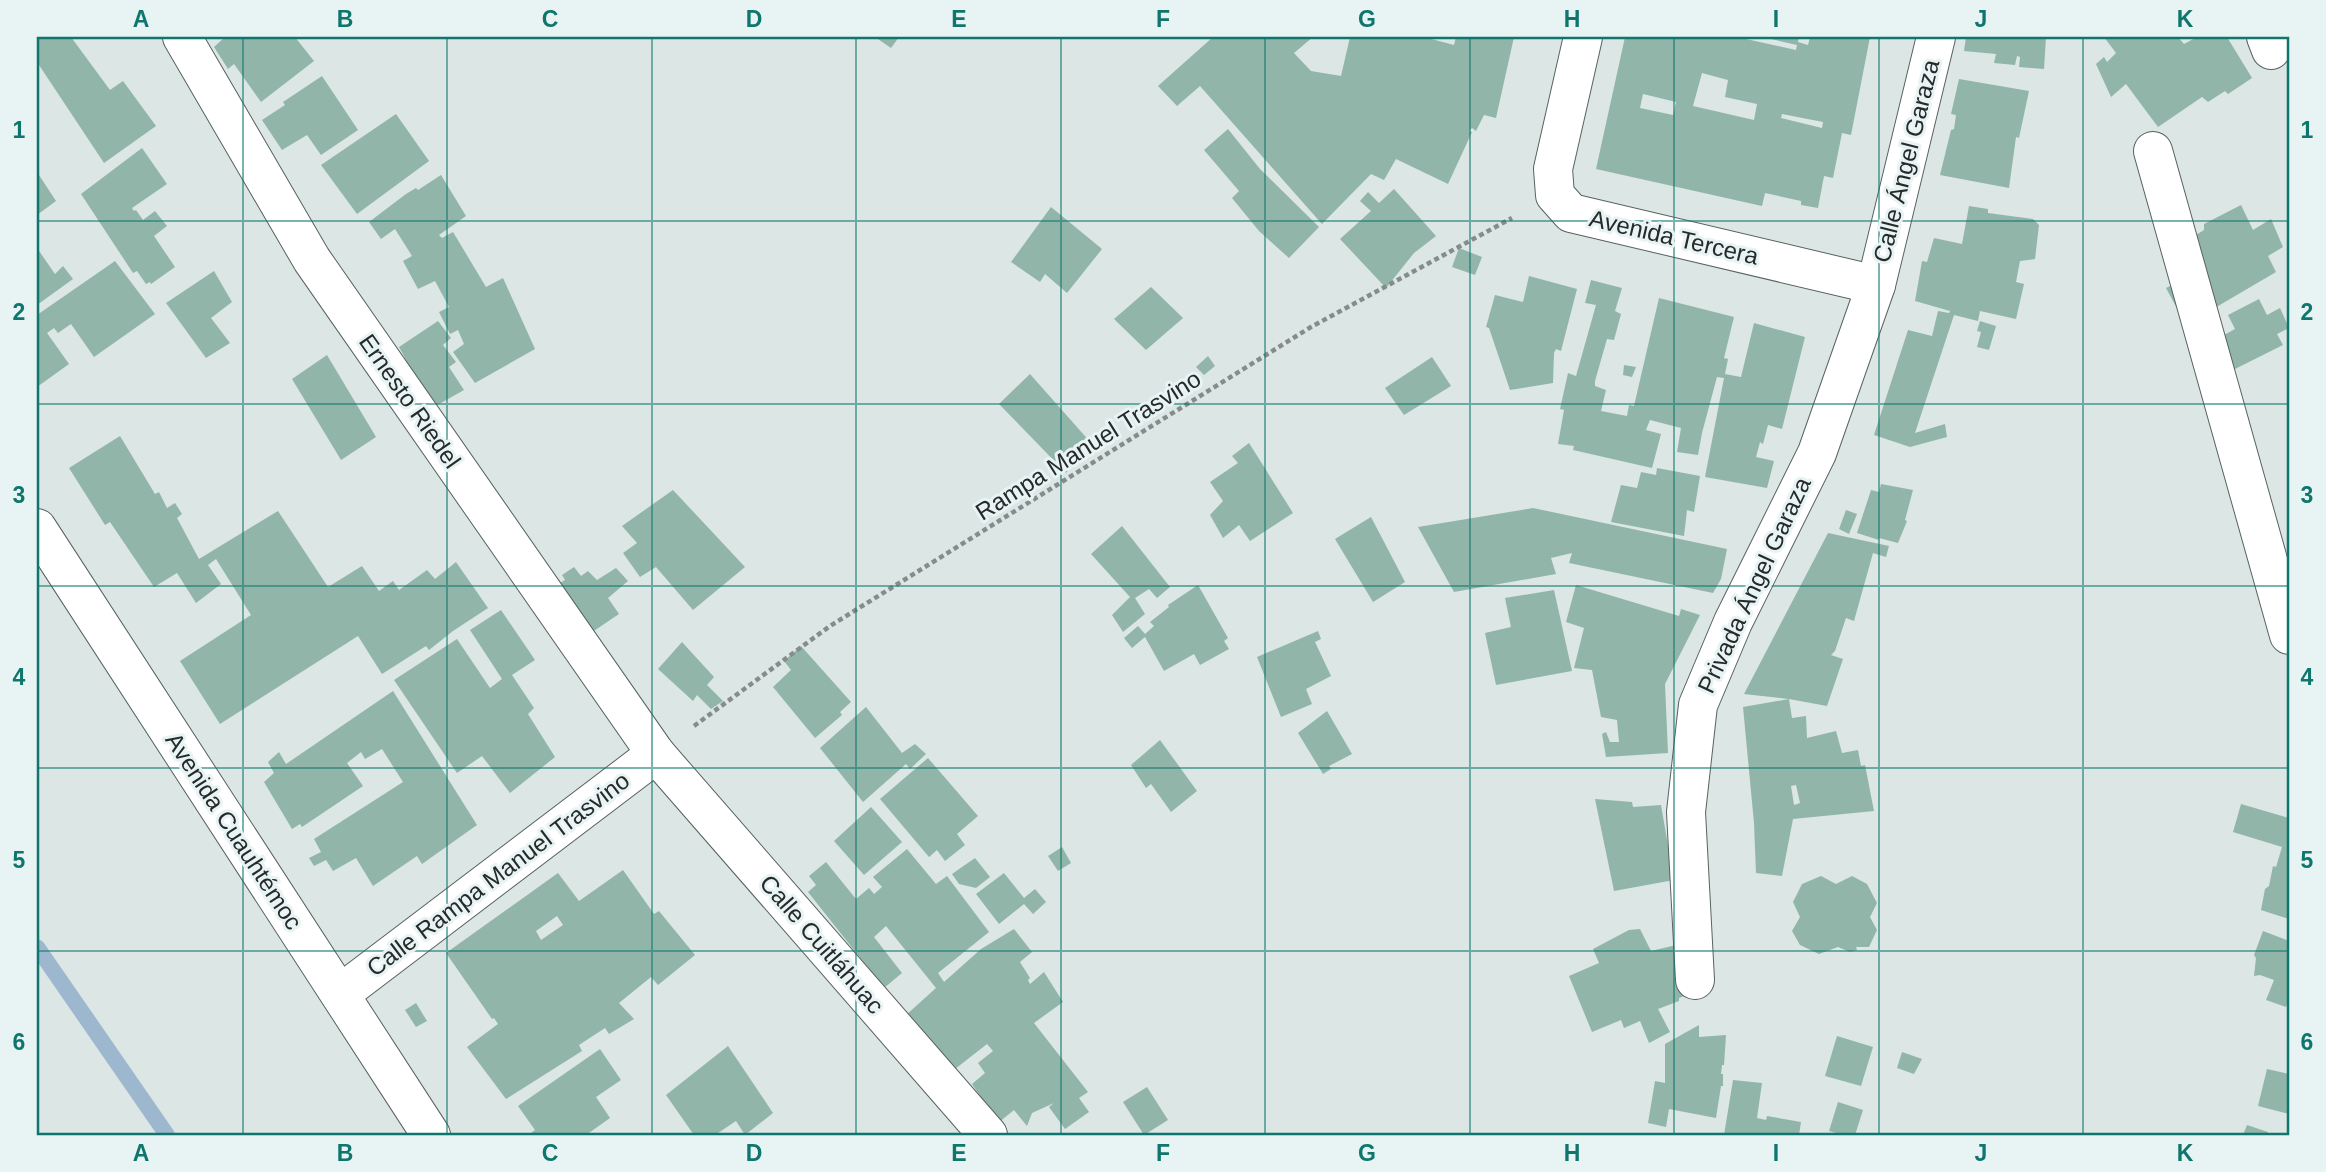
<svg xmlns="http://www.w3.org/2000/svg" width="2326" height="1172" viewBox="0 0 2326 1172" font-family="Arial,sans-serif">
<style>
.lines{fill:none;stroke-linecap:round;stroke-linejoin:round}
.stream{stroke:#9db8ce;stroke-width:16}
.building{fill:#91b6a9;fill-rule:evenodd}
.minor-casing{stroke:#586262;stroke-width:40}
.path{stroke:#858c8c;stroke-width:4.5;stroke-dasharray:5 3.5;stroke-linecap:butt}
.minor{stroke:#fff;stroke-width:38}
.grid{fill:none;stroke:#0f766e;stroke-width:2;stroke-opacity:0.55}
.labels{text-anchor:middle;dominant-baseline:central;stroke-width:6;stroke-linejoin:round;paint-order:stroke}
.street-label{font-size:24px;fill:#262a2a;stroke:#e8f3f3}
.neatline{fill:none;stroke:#0f766e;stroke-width:2.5}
.grid-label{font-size:23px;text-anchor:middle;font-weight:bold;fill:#0f766e}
</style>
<rect width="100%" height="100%" fill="#dbe6e5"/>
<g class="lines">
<path class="stream" d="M 37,947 L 167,1135"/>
</g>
<g class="building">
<path d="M 37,37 L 71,37 L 110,90 L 123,81 L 156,126 L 104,163 L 37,62 Z"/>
<path d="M 225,37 L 295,37 L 314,61 L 261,102 L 234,64 L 228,69 L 214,47 Z"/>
<path d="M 875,37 L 899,37 L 891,48 Z"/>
<path d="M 1213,37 L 1313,37 L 1294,53 L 1311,71 L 1341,76 L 1350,37 L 1424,37 L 1454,45 L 1456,37 L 1514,37 L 1496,118 L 1484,115 L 1476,131 L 1472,128 L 1469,131 L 1472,132 L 1448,184 L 1396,159 L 1384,180 L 1371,174 L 1322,224 L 1200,86 L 1177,106 L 1158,86 Z"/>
<path d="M 1625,37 L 1737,37 L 1796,50 L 1797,45 L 1762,37 L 1799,37 L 1798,42 L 1808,45 L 1810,37 L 1870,37 L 1851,135 L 1842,133 L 1833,178 L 1824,176 L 1818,208 L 1801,205 L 1801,201 L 1765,193 L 1762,206 L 1596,169 ZM 1702,73 L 1728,80 L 1725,97 L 1757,104 L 1754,120 L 1693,106 ZM 1643,94 L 1676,102 L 1673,115 L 1640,108 ZM 1782,114 L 1823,122 L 1822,128 L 1781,118 Z"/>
<path d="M 1966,37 L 2046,37 L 2044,69 L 2019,67 L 2020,57 L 2017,56 L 2015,65 L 1994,63 L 1996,54 L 1964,51 Z"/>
<path d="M 2104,37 L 2178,37 L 2184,44 L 2197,37 L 2227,37 L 2252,78 L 2228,94 L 2225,91 L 2208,102 L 2202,97 L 2158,127 L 2126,84 L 2111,97 L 2096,64 L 2104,57 L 2107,62 L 2116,53 Z"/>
<path d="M 322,76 L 358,130 L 321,155 L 307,135 L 282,150 L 262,120 L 285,105 L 283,102 Z"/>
<path d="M 1959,79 L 2029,91 L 2019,138 L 2016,137 L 2009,188 L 1940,175 L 1951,130 L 1954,129 L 1956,115 L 1951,114 Z"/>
<path d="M 396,114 L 429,161 L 357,214 L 321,165 Z"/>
<path d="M 1228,129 L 1260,169 L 1319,227 L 1289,258 L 1259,231 L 1232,198 L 1239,191 L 1204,150 Z"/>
<path d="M 142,148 L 167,184 L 132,208 L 134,211 L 136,210 L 143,220 L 155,211 L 167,226 L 154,236 L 175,267 L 151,284 L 150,282 L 146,284 L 137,271 L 133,273 L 81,194 Z"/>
<path d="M 37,172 L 56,201 L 37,215 Z"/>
<path d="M 441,175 L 466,216 L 439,235 L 442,238 L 453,232 L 486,287 L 503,278 L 535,349 L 475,383 L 453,352 L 464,344 L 458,330 L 450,334 L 439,312 L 449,307 L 435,281 L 418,289 L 403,261 L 412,256 L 395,229 L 381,239 L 369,222 L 406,194 L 416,188 L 418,190 Z"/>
<path d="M 1394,189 L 1436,236 L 1414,253 L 1386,288 L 1340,239 L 1371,211 L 1360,201 L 1368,192 L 1379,203 Z"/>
<path d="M 2241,205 L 2253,230 L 2271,219 L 2283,247 L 2268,256 L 2276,272 L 2213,309 L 2187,327 L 2166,288 L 2194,274 L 2191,238 L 2204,230 L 2204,224 Z"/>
<path d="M 1969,206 L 1988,209 L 1988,213 L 2033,219 L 2039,225 L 2035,259 L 2020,261 L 2016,282 L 2024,284 L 2016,319 L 1980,311 L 1978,321 L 1954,315 L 1915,433 L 1945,424 L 1947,437 L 1910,447 L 1874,435 L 1908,330 L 1932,336 L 1938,311 L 1949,313 L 1950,311 L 1915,301 L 1922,261 L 1927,262 L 1934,238 L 1962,244 Z"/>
<path d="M 1051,207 L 1102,249 L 1067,293 L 1045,274 L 1040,282 L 1011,262 Z"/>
<path d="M 37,248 L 55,274 L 63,266 L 73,279 L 37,305 Z"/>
<path d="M 1459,248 L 1482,257 L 1475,275 L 1452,267 Z"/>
<path d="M 115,261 L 155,314 L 94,357 L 71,324 L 58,333 L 54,328 L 47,333 L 69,364 L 37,387 L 37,315 Z"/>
<path d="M 214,271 L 232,302 L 211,318 L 230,343 L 206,358 L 166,303 Z"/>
<path d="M 1529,276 L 1577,289 L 1561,351 L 1556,349 L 1554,353 L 1553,383 L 1510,390 L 1489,328 L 1486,327 L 1495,295 L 1523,302 Z"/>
<path d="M 1591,280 L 1622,288 L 1615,311 L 1621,314 L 1614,340 L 1607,339 L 1595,381 L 1595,386 L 1606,390 L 1601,411 L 1627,416 L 1629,405 L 1634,406 L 1659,298 L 1734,317 L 1724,358 L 1728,359 L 1725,374 L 1741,377 L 1754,323 L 1805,337 L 1782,429 L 1768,425 L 1763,444 L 1760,442 L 1756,457 L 1774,461 L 1767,488 L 1705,477 L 1724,378 L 1717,377 L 1702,433 L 1698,455 L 1677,452 L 1681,428 L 1650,420 L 1646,430 L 1661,434 L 1652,468 L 1573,450 L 1574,446 L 1558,444 L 1564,410 L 1560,409 L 1568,373 L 1576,376 L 1596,305 L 1585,303 Z"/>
<path d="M 1151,287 L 1183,318 L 1146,350 L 1114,319 Z"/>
<path d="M 2259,299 L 2267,315 L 2280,308 L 2289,328 L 2277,334 L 2283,345 L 2223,375 L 2206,345 L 2235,329 L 2228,315 Z"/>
<path d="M 438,321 L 451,338 L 443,345 L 456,362 L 449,367 L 464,390 L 432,408 L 399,347 Z"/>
<path d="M 1980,321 L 1996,326 L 1989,350 L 1977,347 L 1981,332 L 1977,331 Z"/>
<path d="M 327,355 L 376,437 L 341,460 L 292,379 Z"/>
<path d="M 1208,356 L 1215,366 L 1204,375 L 1196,367 Z"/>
<path d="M 1432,357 L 1451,386 L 1404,415 L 1385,388 Z"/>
<path d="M 1624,365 L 1636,367 L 1632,377 L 1623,375 Z"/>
<path d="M 1030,374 L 1092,444 L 1066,473 L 999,404 Z"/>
<path d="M 120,436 L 155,494 L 159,492 L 167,508 L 175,503 L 182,514 L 177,518 L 199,559 L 278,511 L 328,587 L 362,566 L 379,591 L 393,581 L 399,590 L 427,570 L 435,579 L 456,562 L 488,608 L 453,631 L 429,650 L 426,646 L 382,674 L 358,636 L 220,724 L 180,661 L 251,615 L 216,559 L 208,565 L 221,584 L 196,603 L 177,573 L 154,587 L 110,522 L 105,525 L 69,468 Z"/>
<path d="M 1249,443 L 1293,513 L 1250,541 L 1239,525 L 1223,538 L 1210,515 L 1223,501 L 1210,482 L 1238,463 L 1232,456 Z"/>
<path d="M 1657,468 L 1700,476 L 1694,512 L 1687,510 L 1684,536 L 1611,522 L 1621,485 L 1637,488 L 1641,472 L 1656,475 Z"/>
<path d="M 1881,484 L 1913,490 L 1905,520 L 1907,521 L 1898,543 L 1879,538 L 1879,540 L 1857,533 L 1871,490 L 1879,492 Z"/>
<path d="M 673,490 L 745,567 L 693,610 L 656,567 L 640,577 L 623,553 L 637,543 L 622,526 Z"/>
<path d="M 1533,508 L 1727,549 L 1721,579 L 1713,593 L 1569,563 L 1572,553 L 1551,558 L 1556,574 L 1454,592 L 1418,527 Z"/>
<path d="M 1846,510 L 1857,514 L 1849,534 L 1839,529 Z"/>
<path d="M 1371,517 L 1405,582 L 1373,602 L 1335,539 Z"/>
<path d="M 1122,526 L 1170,587 L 1157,598 L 1149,589 L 1135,598 L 1145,614 L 1123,632 L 1112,615 L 1130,597 L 1091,554 Z"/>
<path d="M 1828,533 L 1889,546 L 1886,557 L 1873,553 L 1854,621 L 1846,618 L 1835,651 L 1831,655 L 1843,659 L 1827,706 L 1789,699 L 1792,718 L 1806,716 L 1807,738 L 1836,731 L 1842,753 L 1858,750 L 1861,766 L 1865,765 L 1874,811 L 1793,819 L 1782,876 L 1756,873 L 1754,823 L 1743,707 L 1789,699 L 1744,694 ZM 1796,785 L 1800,803 L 1794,805 L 1791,786 Z"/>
<path d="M 574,567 L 581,576 L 588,571 L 597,580 L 616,568 L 628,581 L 608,598 L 619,614 L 576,643 L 543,593 L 565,580 L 562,575 Z"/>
<path d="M 1198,585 L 1228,638 L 1224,641 L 1229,649 L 1200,665 L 1194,654 L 1164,671 L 1145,637 L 1132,648 L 1124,638 L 1138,626 L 1145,634 L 1154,626 L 1150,622 L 1169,607 L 1168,605 Z"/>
<path d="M 1576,585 L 1679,616 L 1681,609 L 1700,615 L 1665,684 L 1668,753 L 1606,757 L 1602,734 L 1606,732 L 1610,742 L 1619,742 L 1617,720 L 1601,717 L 1592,670 L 1574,668 L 1584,628 L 1566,622 Z"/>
<path d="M 1554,590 L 1572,671 L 1496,685 L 1485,633 L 1511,627 L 1505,598 Z"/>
<path d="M 501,610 L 535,660 L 512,675 L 534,708 L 528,714 L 555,757 L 510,793 L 482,756 L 457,773 L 394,680 L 457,639 L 490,688 L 502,679 L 470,630 Z"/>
<path d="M 1318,631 L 1321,639 L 1315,642 L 1331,676 L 1306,689 L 1312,704 L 1281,717 L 1257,657 Z"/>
<path d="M 682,642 L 714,677 L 707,685 L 723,701 L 711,709 L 697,695 L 693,701 L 658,669 Z"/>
<path d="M 801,646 L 851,702 L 840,712 L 842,715 L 815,738 L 773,687 L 791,670 L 784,661 Z"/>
<path d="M 393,691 L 477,825 L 422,864 L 417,856 L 373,886 L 356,858 L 333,871 L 326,860 L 314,866 L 309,858 L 321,852 L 314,839 L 403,782 L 382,749 L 365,759 L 361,752 L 347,763 L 363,786 L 302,827 L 300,824 L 292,829 L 264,782 L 274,773 L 268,762 L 279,752 L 286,764 Z"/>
<path d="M 866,707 L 902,753 L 915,744 L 926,754 L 910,769 L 906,764 L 863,802 L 820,748 Z"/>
<path d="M 1327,711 L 1352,754 L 1329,766 L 1331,769 L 1323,774 L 1298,733 Z"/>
<path d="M 1160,740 L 1197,791 L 1171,812 L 1151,784 L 1146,788 L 1131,765 Z"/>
<path d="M 928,758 L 978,816 L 957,834 L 965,845 L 945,861 L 937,850 L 929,857 L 880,799 Z"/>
<path d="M 1595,799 L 1632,802 L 1633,807 L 1661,805 L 1674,880 L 1614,891 Z"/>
<path d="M 2241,804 L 2289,818 L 2289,919 L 2261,910 L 2265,889 L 2269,886 L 2273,866 L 2276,867 L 2282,847 L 2233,832 Z"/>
<path d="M 871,807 L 902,842 L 864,875 L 834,841 Z"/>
<path d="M 1062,847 L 1071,863 L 1058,871 L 1048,856 Z"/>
<path d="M 907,849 L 936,884 L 947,876 L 989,932 L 938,973 L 944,982 L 981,949 L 1014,929 L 1032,952 L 1020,962 L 1030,978 L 1028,980 L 1030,984 L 1044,972 L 1063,1002 L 1034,1023 L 1088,1092 L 1079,1098 L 1089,1112 L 1065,1129 L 1049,1107 L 1054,1103 L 1032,1113 L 1027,1126 L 1014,1110 L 998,1123 L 972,1084 L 985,1073 L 978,1063 L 993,1051 L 987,1044 L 950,1073 L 905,1016 L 936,988 L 886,926 L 874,937 L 902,973 L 884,988 L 808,892 L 816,885 L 809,876 L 826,862 L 856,899 L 869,888 L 874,894 L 882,887 L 873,877 Z"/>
<path d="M 975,858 L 990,877 L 976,888 L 959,884 L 952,874 Z"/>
<path d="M 623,870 L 654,914 L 659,911 L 695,955 L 658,985 L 651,977 L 619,1003 L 634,1019 L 609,1034 L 605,1028 L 579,1045 L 582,1051 L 506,1099 L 467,1047 L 498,1024 L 494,1018 L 492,1019 L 446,953 L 558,873 L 579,901 ZM 557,916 L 563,925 L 541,940 L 536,931 Z"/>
<path d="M 1004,873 L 1024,898 L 1035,889 L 1046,902 L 1033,914 L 1024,904 L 999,924 L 976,894 Z"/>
<path d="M 1821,876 L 1836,884 L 1852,876 L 1867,884 L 1877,903 L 1870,917 L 1877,930 L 1869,947 L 1856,947 L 1857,950 L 1850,952 L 1838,947 L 1819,954 L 1800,945 L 1792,931 L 1800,917 L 1793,902 L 1802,884 Z"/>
<path d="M 1640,929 L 1651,951 L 1693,941 L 1698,991 L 1679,998 L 1679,1001 L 1658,1009 L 1670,1032 L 1649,1043 L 1640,1021 L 1624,1028 L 1621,1020 L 1592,1032 L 1569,976 L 1599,963 L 1593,949 L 1629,930 Z"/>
<path d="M 2263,931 L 2289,941 L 2289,1000 L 2286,1007 L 2266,1000 L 2274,980 L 2260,975 L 2254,976 L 2256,958 L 2254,955 Z"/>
<path d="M 416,1003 L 427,1021 L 416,1027 L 405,1010 Z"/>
<path d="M 1699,1025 L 1699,1037 L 1726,1035 L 1724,1065 L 1722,1065 L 1721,1074 L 1723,1074 L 1723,1086 L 1721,1086 L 1716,1118 L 1669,1109 L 1666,1127 L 1648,1123 L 1655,1081 L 1665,1083 L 1665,1044 Z"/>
<path d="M 1837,1036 L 1873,1047 L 1861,1086 L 1825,1076 Z"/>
<path d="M 728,1046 L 773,1113 L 745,1135 L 736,1121 L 715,1135 L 694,1135 L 666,1095 Z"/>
<path d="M 600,1049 L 621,1080 L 596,1097 L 610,1118 L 586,1135 L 528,1135 L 535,1130 L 518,1106 Z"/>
<path d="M 1902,1052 L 1922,1059 L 1914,1074 L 1897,1068 Z"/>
<path d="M 2267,1069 L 2289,1074 L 2289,1114 L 2258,1106 Z"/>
<path d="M 1733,1080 L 1762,1083 L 1757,1118 L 1766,1120 L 1767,1116 L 1801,1122 L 1799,1135 L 1724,1135 Z"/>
<path d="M 1147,1087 L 1168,1120 L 1144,1135 L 1123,1102 Z"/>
<path d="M 1838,1102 L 1863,1110 L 1855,1135 L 1843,1135 L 1829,1131 Z"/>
<path d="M 2247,1125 L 2268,1132 L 2267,1135 L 2243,1135 Z"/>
</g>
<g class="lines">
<defs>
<g id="minor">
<path d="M 182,37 L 312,260 L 656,754 L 988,1135"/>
<path d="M 1583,37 L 1553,169 L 1555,195 L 1571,213 L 1876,285"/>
<path d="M 2266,37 L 2271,50"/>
<path d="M 2153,151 L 2289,635"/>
<path d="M 37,528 L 431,1135"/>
<path d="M 1695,980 L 1686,812 L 1698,705 L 1733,622 L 1817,453 L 1876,285 L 1936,37"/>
<path d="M 340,994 L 656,754"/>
</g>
</defs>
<use href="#minor" class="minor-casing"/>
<path class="path" d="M 694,726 L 830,626 L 1311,327 L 1512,218"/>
<use href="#minor" class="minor"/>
</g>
<path class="grid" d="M 243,37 L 243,1135M 447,37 L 447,1135M 652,37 L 652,1135M 856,37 L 856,1135M 1061,37 L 1061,1135M 1265,37 L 1265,1135M 1470,37 L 1470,1135M 1674,37 L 1674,1135M 1879,37 L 1879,1135M 2083,37 L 2083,1135M 37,221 L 2289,221M 37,404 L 2289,404M 37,586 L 2289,586M 37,768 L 2289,768M 37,951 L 2289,951"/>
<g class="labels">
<g class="street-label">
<text transform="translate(1906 161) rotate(-76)">Calle Ángel Garaza</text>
<text transform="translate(1674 237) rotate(13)">Avenida Tercera</text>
<text transform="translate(410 401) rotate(55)">Ernesto Riedel</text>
<text transform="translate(1088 445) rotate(-32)">Rampa Manuel Trasvino</text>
<text transform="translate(1754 585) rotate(-65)">Privada Ángel Garaza</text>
<text transform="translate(234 831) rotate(57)">Avenida Cuauhtémoc</text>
<text transform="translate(498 874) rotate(-37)">Calle Rampa Manuel Trasvino</text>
<text transform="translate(822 944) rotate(49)">Calle Cuitláhuac</text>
</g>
</g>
<rect width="2326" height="1172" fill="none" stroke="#e8f3f3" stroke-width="77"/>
<rect x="38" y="38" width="2250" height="1096" class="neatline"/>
<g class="grid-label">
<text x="141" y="27">A</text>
<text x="345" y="27">B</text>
<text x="550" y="27">C</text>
<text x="754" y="27">D</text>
<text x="959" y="27">E</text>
<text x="1163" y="27">F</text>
<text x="1367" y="27">G</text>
<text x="1572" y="27">H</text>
<text x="1776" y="27">I</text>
<text x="1981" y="27">J</text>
<text x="2185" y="27">K</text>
<text x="19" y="138">1</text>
<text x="2307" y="138">1</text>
<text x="19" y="320">2</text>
<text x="2307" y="320">2</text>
<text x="19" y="503">3</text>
<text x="2307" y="503">3</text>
<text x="19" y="685">4</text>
<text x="2307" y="685">4</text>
<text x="19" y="868">5</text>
<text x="2307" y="868">5</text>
<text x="19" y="1050">6</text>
<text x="2307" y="1050">6</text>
<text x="141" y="1161">A</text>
<text x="345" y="1161">B</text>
<text x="550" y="1161">C</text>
<text x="754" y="1161">D</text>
<text x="959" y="1161">E</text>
<text x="1163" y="1161">F</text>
<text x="1367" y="1161">G</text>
<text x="1572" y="1161">H</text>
<text x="1776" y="1161">I</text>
<text x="1981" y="1161">J</text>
<text x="2185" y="1161">K</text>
</g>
</svg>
